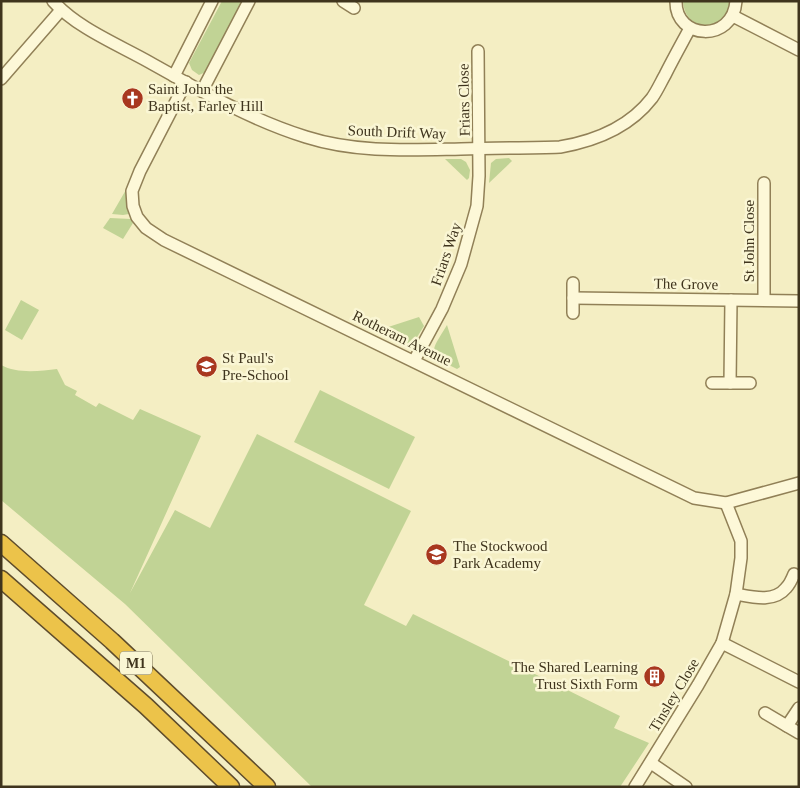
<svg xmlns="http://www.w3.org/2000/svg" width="800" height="788" viewBox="0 0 800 788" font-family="'Times New Roman',serif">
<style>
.green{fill:#c1d395}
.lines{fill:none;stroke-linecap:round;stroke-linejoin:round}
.minor-casing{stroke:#918057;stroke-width:14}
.highway-casing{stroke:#5e4c2c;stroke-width:19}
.minor{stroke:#fdf8d8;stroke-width:11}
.highway{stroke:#ecc34a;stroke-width:16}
.labels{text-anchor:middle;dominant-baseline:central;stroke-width:5;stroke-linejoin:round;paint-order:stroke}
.shield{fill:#faf6d4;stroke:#776e54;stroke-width:1}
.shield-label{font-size:14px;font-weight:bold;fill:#3f341d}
.poi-label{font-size:15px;fill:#3f341d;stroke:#faf6d4;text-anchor:start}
.street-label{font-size:15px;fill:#3f341d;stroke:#faf6d4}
</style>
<rect width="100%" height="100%" fill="#f4eec3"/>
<g class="green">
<path d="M 222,1 L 246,1 L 208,71 L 199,75 L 192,70 L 189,63 Z"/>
<path d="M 683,1 L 734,1 C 728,33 685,35 683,1 Z"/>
<path d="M 509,158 L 512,161 L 489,183 L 491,163 L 496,159 Z"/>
<path d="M 445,159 L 461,159 L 466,162 L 470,170 L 469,178 L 467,180 Z"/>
<path d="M 127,188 L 127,208 L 129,214 L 123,215 L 112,214 Z"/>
<path d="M 110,218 L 131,219 L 133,223 L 123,239 L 103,228 Z"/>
<path d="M 21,300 L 39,310 L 22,340 L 5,330 Z"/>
<path d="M 419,317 L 424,326 L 414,342 L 406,344 L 379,330 Z"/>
<path d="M 447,325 L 460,367 L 457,369 C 426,354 430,353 447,325 Z"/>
<path d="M 1,365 C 17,374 40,371 57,369 L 65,385 L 77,391 L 75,395 L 96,407 L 99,403 L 133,420 L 140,409 L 201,436 L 130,593 L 175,510 L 210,528 L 257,434 L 411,511 L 364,605 L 406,626 L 413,614 L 620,716 L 614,728 L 649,743 L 620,787 L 312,787 L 125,604 L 1,500 Z"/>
<path d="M 320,390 L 415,437 L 389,489 L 294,442 Z"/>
</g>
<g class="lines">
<defs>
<g id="minor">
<path d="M 53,1 C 77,28 117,44 149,62 C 199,90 251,120 306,137 C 356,153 409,150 461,149 C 494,148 527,148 560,147 C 595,141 629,128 652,98 C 657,91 661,82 665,75 C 673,59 682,43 690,28"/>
<path d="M 343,1 L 354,8"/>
<path d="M 676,1 C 675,40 733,43 736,1"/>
<path d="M 733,16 L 799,50"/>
<path d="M 174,76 L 212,1"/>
<path d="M 1,79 L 61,10"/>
<path d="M 186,82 L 140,171 L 132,191 L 133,206 L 137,217 L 146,228 L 164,240 L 694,498 L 726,503 L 799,483"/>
<path d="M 202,91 L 249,1"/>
<path d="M 764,183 L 764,300"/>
<path d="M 573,298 L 799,301"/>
<path d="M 573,313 L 573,283"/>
<path d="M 414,361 L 442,309 L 461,264 L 477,206 L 479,176 L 478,51"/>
<path d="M 712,383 L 750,383"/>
<path d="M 730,383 L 731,300"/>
<path d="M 736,594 C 752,597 774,603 786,588 C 790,584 792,579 794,574"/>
<path d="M 722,643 L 799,682"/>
<path d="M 799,708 L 787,726 L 799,733"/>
<path d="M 765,713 L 787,726"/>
<path d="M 651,763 L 686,787"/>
<path d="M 635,787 L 698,685 L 722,643 L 736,594 L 741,558 L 741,541 L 726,503"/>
</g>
<g id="highway">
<path d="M 1,543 L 112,641 L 267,787"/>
<path d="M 1,579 L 146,706 L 231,787"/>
</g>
</defs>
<use href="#minor" class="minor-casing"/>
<use href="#highway" class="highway-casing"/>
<use href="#minor" class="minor"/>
<use href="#highway" class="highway"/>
</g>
<defs>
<symbol id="church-disc" viewBox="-11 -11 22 22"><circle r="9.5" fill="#a8371f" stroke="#faf6d4"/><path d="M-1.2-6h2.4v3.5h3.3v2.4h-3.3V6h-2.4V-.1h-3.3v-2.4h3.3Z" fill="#fff"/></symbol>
<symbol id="school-disc" viewBox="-11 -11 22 22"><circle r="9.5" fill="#a8371f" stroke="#faf6d4"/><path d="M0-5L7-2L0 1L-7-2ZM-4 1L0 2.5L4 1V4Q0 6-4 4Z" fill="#fff"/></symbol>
<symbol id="building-disc" viewBox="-11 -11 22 22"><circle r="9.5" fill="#a8371f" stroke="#faf6d4"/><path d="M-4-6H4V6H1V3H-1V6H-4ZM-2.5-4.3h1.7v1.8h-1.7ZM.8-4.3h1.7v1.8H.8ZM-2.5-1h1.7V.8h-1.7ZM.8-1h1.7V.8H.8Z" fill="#fff"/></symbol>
</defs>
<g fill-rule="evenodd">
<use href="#church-disc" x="120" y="86" width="25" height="25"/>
<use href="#school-disc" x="194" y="354" width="25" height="25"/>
<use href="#school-disc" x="424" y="542" width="25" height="25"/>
<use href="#building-disc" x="642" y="664" width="25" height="25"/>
</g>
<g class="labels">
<rect class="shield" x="120" y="651.5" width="32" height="23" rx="4"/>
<g class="shield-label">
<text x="136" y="663">M1</text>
</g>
<g class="poi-label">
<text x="148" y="89">Saint John the<tspan x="148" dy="17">Baptist, Farley Hill</tspan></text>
<text x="222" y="358">St Paul's<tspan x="222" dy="17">Pre-School</tspan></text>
<text x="453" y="546">The Stockwood<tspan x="453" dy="17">Park Academy</tspan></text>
<text x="638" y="667" text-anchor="end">The Shared Learning<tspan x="638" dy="17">Trust Sixth Form</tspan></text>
</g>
<g class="street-label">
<text transform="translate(464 100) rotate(-91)">Friars Close</text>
<text transform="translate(397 132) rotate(2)">South Drift Way</text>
<text transform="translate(749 241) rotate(-90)">St John Close</text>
<text transform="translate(446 254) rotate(-71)">Friars Way</text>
<text transform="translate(686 284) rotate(1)">The Grove</text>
<text transform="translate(402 338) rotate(26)">Rotheram Avenue</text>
<text transform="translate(674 695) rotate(-59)">Tinsley Close</text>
</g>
</g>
<rect width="800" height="788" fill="none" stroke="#3f341d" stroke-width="5"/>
</svg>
